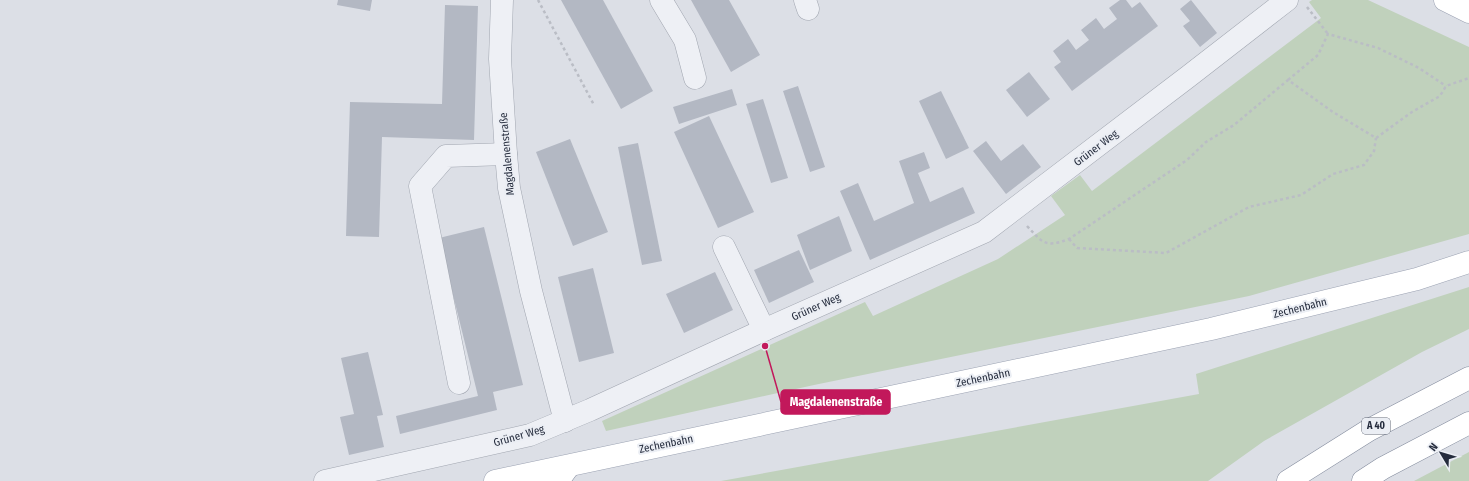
<svg xmlns="http://www.w3.org/2000/svg" width="1469" height="481" viewBox="0 0 1469 481" font-family="'Fira Sans Condensed',sans-serif">
<style>
.green{fill:#c0d1bc}
.building{fill:#b3b8c3}
.lines{fill:none;stroke-linecap:round;stroke-linejoin:round}
.minor-casing{stroke:#a1a6b0;stroke-width:23}
.major-casing{stroke:#9ba2b2;stroke-width:23}
.highway-casing{stroke:#838b9d;stroke-width:23}
.path{stroke:#babdc5;stroke-width:2.5;stroke-dasharray:3 3;stroke-linecap:butt}
.minor{stroke:#eef0f5;stroke-width:22}
.major{stroke:#fff;stroke-width:22}
.highway{stroke:#fff;stroke-width:22}
.labels{text-anchor:middle;dominant-baseline:central;stroke-width:4;stroke-linejoin:round;paint-order:stroke}
.shield{fill:#ebeef4;stroke:#606674;stroke-width:1}
.shield-label{font-size:10px;font-weight:bold;fill:#252c3d}
.street-label{font-size:11px;fill:#252c3d;stroke:#ebeef4}
.leader{fill:none;stroke:#c2185b;stroke-width:1.5}
.callout-dot{fill:#c2185b;stroke:#ebeef4;stroke-width:1.5}
.callout{fill:#c2185b;stroke:#c2185b;stroke-width:1.5}
.callout-label{font-size:12px;text-anchor:middle;font-weight:bold;fill:#fff}
</style>
<rect width="100%" height="100%" fill="#dcdfe6"/>
<g class="green">
<path d="M 1312,0 L 1368,0 L 1469,47 L 1469,234 L 1249,296 L 814,385 L 606,431 L 602,421 L 865,302 L 873,316 L 998,259 L 1065,215 L 1051,196 L 1080,175 L 1092,191 L 1321,18 L 1309,2 Z"/>
<path d="M 1469,287 L 1469,329 L 1422,352 L 1264,441 L 1208,481 L 721,481 L 1199,394 L 1196,374 Z"/>
<path d="M 1469,452 L 1469,481 L 1414,481 Z"/>
</g>
<g class="building">
<path d="M 338,0 L 372,0 L 370,11 L 337,5 Z"/>
<path d="M 561,0 L 603,0 L 653,91 L 621,109 Z"/>
<path d="M 691,0 L 729,0 L 760,55 L 731,72 Z"/>
<path d="M 1120,0 L 1126,0 L 1132,8 L 1140,2 L 1158,26 L 1072,91 L 1054,67 L 1061,62 L 1053,51 L 1068,39 L 1076,50 L 1089,40 L 1081,30 L 1096,18 L 1104,29 L 1117,19 L 1109,8 Z"/>
<path d="M 1191,0 L 1217,33 L 1200,47 L 1183,26 L 1190,21 L 1180,9 Z"/>
<path d="M 445,5 L 478,6 L 474,140 L 382,137 L 379,237 L 346,236 L 350,102 L 442,104 Z"/>
<path d="M 1029,72 L 1050,99 L 1027,117 L 1006,90 Z"/>
<path d="M 798,86 L 825,167 L 810,172 L 783,91 Z"/>
<path d="M 732,89 L 737,105 L 679,124 L 673,107 Z"/>
<path d="M 941,91 L 969,148 L 946,159 L 919,101 Z"/>
<path d="M 763,99 L 788,178 L 771,183 L 746,104 Z"/>
<path d="M 709,116 L 754,212 L 718,228 L 674,132 Z"/>
<path d="M 570,139 L 608,232 L 573,246 L 536,152 Z"/>
<path d="M 986,141 L 1001,161 L 1023,144 L 1041,167 L 1006,194 L 973,151 Z"/>
<path d="M 638,143 L 662,261 L 642,265 L 618,147 Z"/>
<path d="M 924,152 L 930,168 L 918,173 L 930,202 L 963,187 L 975,213 L 870,260 L 840,191 L 858,183 L 874,221 L 914,203 L 899,161 Z"/>
<path d="M 839,216 L 852,251 L 810,270 L 797,235 Z"/>
<path d="M 484,227 L 523,385 L 493,392 L 497,410 L 400,434 L 396,416 L 478,396 L 439,238 Z"/>
<path d="M 799,250 L 814,282 L 769,303 L 754,270 Z"/>
<path d="M 593,268 L 614,353 L 579,362 L 558,277 Z"/>
<path d="M 715,272 L 733,310 L 684,333 L 666,294 Z"/>
<path d="M 368,352 L 383,415 L 377,416 L 384,447 L 349,455 L 340,417 L 354,414 L 341,358 Z"/>
</g>
<g class="lines">
<defs>
<g id="minor">
<path d="M 502,0 L 500,59 L 506,154 L 509,188 L 531,291 L 565,421"/>
<path d="M 661,0 L 685,40 L 695,78"/>
<path d="M 805,0 L 808,9"/>
<path d="M 724,247 L 764,330"/>
<path d="M 459,383 L 420,186 L 446,156 L 506,154"/>
<path d="M 325,481 L 530,435 L 590,410 L 764,330 L 984,232 L 1189,76 L 1287,0"/>
</g>
<g id="major">
<path d="M 1445,0 L 1469,12"/>
<path d="M 495,481 L 1211,329 L 1417,279 L 1469,262"/>
</g>
<g id="highway">
<path d="M 558,481 L 569,466"/>
<path d="M 1288,481 L 1369,430 L 1469,378"/>
<path d="M 1363,481 L 1383,468 L 1469,423"/>
</g>
</defs>
<use href="#minor" class="minor-casing"/>
<use href="#major" class="major-casing"/>
<use href="#highway" class="highway-casing"/>
<g class="path">
<path d="M 538,0 L 594,105"/>
<path d="M 1307,7 L 1328,34"/>
<path d="M 1288,80 L 1318,55 L 1328,34 L 1378,48 L 1419,68 L 1446,86"/>
<path d="M 1027,226 C 1043,243 1045,248 1069,239 L 1187,160 L 1206,142 L 1234,125 L 1288,80 L 1333,112 L 1376,138 L 1412,112 L 1440,96 L 1446,86 L 1469,78"/>
<path d="M 1069,239 L 1077,248 L 1166,253 L 1249,207 L 1301,195 L 1333,174 L 1364,165 L 1374,151 L 1376,138"/>
</g>
<use href="#minor" class="minor"/>
<use href="#major" class="major"/>
<use href="#highway" class="highway"/>
</g>
<g class="labels">
<rect class="shield" x="1362" y="418" width="28" height="16" rx="3"/>
<g class="shield-label">
<text x="1376" y="426">A 40</text>
</g>
<g class="street-label">
<text transform="translate(1096 148) rotate(-37)">Grüner Weg</text>
<text transform="translate(507 154) rotate(-95)">Magdalenenstraße</text>
<text transform="translate(816 307) rotate(-24)">Grüner Weg</text>
<text transform="translate(1300 308) rotate(-14)">Zechenbahn</text>
<text transform="translate(983 378) rotate(-12)">Zechenbahn</text>
<text transform="translate(519 436) rotate(-16)">Grüner Weg</text>
<text transform="translate(666 444) rotate(-12)">Zechenbahn</text>
</g>
</g>
<path class="leader" d="M765 346L781 402"/>
<circle class="callout-dot" cx="765" cy="346" r="4"/>
<rect class="callout" x="781" y="390" width="109" height="24" rx="4"/>
<g class="callout-label">
<text x="836" y="406">Magdalenenstraße</text>
</g>
<g transform="translate(1441 453) rotate(308)" stroke="#ebeef4" stroke-width="3" paint-order="stroke">
<path d="M0-3L7 15L0 10L-7 15Z" fill="#252c3d"/>
<text y="-6" font-size="11" font-weight="bold" text-anchor="middle" fill="#252c3d">N</text>
</g>
</svg>
